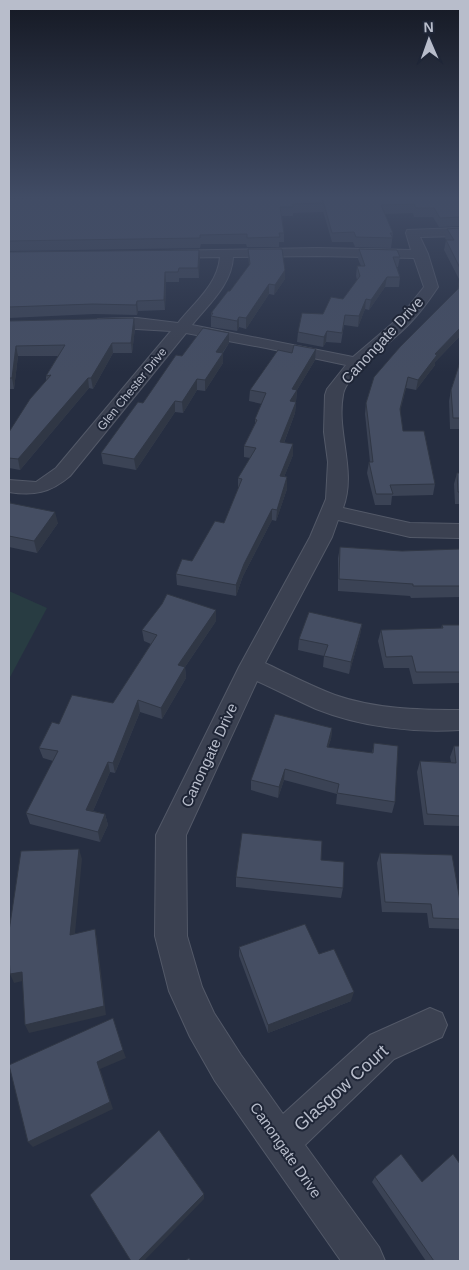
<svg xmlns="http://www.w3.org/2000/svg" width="469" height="1270" viewBox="0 0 469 1270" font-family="Helvetica,sans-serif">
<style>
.green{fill:#283c42}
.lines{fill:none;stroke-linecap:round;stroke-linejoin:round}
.street-casing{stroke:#535968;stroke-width:2}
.street{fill:#3b4151;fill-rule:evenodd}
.wall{fill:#3b4355}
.shaded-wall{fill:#303745}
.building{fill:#454e63;stroke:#303745}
.labels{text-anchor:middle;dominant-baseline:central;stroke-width:4;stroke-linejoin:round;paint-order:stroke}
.far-street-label{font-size:12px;fill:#b8bdcb;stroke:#1f2637}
.street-label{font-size:15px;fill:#b8bdcb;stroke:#1f2637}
.near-street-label{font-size:18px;fill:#b8bdcb;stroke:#1f2637}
</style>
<rect width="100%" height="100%" fill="#262e41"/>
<path class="green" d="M 9,591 L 47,608 L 9,679 Z"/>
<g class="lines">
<defs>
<path id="street" d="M 460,228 L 460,236 L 420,237 L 428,254 L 438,287 C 430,299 420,313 410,323 C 395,340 346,373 343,395 C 336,432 357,471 343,508 L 410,523 L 460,524 L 460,538 L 410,537 L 338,520 L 332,537 L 265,663 C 288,674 311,686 335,695 C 375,709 419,710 460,710 L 460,730 C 413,733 361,727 316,709 C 296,700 277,690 257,681 L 186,835 L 187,936 L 202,987 L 214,1013 L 241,1055 L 283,1114 L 370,1035 L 430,1008 L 442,1013 L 447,1025 L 442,1037 L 394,1059 L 305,1145 L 379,1247 L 385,1261 L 341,1261 L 215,1081 L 190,1037 L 169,991 L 155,936 L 156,835 L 239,667 L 310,537 L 326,499 L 328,462 L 324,432 L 325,395 L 327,389 L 346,365 L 266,348 L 186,333 L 70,476 C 50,493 34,496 9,492 L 9,480 L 36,482 L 56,468 L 171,331 L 103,327 L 98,325 L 95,322 L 98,319 L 137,318 L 178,323 C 194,303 218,284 220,257 L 168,258 L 161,254 L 163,251 L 317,248 L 411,250 L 406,233 L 407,230 ZM 317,256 L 414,258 L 424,287 L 400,317 L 353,357 L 192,325 C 209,304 232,284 233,257 Z"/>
</defs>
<use href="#street" class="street-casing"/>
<use href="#street" class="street"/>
</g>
<g class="wall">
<path d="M 9,196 L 140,196 L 9,197 Z"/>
<path d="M 366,196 L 460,196 L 460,226 L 439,227 L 433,217 L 414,217 L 413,213 L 385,214 L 393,233 L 391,248 L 355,247 L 353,242 L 332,242 L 323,211 L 323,212 L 293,213 L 293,216 L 282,216 L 284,233 L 284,242 L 279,242 L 279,247 L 247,247 L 246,244 L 201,244 L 200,248 L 9,251 L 9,199 L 322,198 Z"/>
<path d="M 460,228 L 460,336 L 435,362 L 435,365 L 416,390 L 406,388 L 400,411 L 403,431 L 435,484 L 433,495 L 392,496 L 391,505 L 375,505 L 367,473 L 369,462 L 370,462 L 365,414 L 366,403 L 458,290 L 459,279 L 444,250 L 446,240 L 445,238 L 447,229 Z"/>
<path d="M 248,249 L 285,270 L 285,279 L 274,295 L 269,294 L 246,329 L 239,327 L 237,331 L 211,327 L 211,313 L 230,291 L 249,266 Z"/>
<path d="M 359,249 L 400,257 L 398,267 L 397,267 L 400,277 L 399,287 L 385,287 L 369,310 L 365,309 L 358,327 L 344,325 L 341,343 L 326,342 L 323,347 L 297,342 L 298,332 L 323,314 L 343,299 L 357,280 L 356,276 L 357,266 L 361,266 L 358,259 Z"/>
<path d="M 199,250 L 199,278 L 179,278 L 179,282 L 166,282 L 165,310 L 138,311 L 137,315 L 94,314 L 9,318 L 9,252 Z"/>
<path d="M 9,321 L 135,328 L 132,353 L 113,353 L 93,389 L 89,388 L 20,470 L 9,468 L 9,432 L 46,381 L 46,376 L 58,356 L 18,356 L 14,389 L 9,389 Z"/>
<path d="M 229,333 L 229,343 L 223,353 L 223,363 L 205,391 L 197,390 L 183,413 L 175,412 L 136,470 L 103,464 L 101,453 L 182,356 Z"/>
<path d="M 316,349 L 315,360 L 297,390 L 295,413 L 284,443 L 293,455 L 284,477 L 287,477 L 287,489 L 276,521 L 272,520 L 243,576 L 236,596 L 177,585 L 176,574 L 192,561 L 224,523 L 238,489 L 238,478 L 250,458 L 244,457 L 244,446 L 255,424 L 255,419 L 262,404 L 249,401 L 250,390 L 292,353 Z"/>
<path d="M 460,362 L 460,429 L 450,429 L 449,401 L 451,390 Z"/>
<path d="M 457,473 L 460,473 L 460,504 L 455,504 L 454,484 Z"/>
<path d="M 9,502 L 11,502 L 11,503 L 58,523 L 37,553 L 9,547 Z"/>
<path d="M 340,547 L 402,551 L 460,549 L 460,597 L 411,598 L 410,596 L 338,591 L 338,558 Z"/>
<path d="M 216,621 L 185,667 L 186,678 L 162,719 L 140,712 L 115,773 L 110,772 L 93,811 L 105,814 L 108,825 L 100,842 L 30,824 L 26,813 L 53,761 L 43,758 L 39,748 L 59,724 L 113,703 L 151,644 L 144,641 L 142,630 Z"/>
<path d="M 362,624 L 360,635 L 349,674 L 323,667 L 324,656 L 298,650 L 299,639 Z"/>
<path d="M 442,625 L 460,625 L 460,683 L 413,684 L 409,668 L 384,668 L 378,641 L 381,630 L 441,629 Z"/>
<path d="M 332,728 L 331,739 L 328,747 L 372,753 L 374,743 L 395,802 L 392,813 L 336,804 L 337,794 L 284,780 L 278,798 L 251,790 L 251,780 Z"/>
<path d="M 454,746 L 460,746 L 460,826 L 424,825 L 417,772 L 420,761 L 451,762 L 450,757 Z"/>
<path d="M 380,853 L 460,901 L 460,926 L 459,929 L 429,928 L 427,913 L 382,912 L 377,863 Z"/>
<path d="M 321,860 L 343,888 L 341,898 L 236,887 L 236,877 Z"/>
<path d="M 239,947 L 319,954 L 351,1001 L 268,1033 L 239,956 Z"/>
<path d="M 375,1177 L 422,1182 L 460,1261 L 426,1261 L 372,1182 Z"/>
</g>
<g class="shaded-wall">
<path d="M 199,250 L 200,259 L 199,278 L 198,268 Z"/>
<path d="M 285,270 L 285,279 L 274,295 L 275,285 Z"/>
<path d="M 165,272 L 166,282 L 165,310 L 164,300 Z"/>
<path d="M 387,277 L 385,287 L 369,310 L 371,300 Z"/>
<path d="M 269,284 L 269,294 L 246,329 L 246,318 Z"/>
<path d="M 366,299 L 365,309 L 358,327 L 359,316 Z"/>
<path d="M 137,301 L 138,311 L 137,315 L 136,305 Z"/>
<path d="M 239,317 L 239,327 L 237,331 L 237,321 Z"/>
<path d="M 134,318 L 135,328 L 132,353 L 131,343 Z"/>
<path d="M 460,328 L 460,336 L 435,362 L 435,365 L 416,390 L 418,380 L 435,354 Z"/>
<path d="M 327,331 L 326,342 L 323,347 L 324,337 Z"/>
<path d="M 229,333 L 229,343 L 216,362 L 216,352 Z"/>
<path d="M 112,343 L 113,353 L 93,389 L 91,378 Z"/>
<path d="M 16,346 L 18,356 L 14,389 L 12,378 Z"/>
<path d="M 316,349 L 315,360 L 297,390 L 296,401 L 289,412 L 290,401 L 292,389 Z"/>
<path d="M 223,353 L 223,363 L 205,391 L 205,380 Z"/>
<path d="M 408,377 L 406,388 L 398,420 L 400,409 Z"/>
<path d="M 88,378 L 89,388 L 20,470 L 18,459 Z"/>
<path d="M 197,379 L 197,390 L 183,413 L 182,402 Z"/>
<path d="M 175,401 L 175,412 L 136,470 L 134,459 Z"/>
<path d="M 296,402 L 295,413 L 280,453 L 280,442 Z"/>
<path d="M 293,444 L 293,455 L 280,487 L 280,476 Z"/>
<path d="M 287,477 L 287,489 L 276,521 L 277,510 Z"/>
<path d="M 272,509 L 272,520 L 243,576 L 236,596 L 236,585 L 244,564 Z"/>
<path d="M 55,512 L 58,523 L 37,553 L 34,541 Z"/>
<path d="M 216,610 L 216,621 L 185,667 L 186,678 L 162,719 L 161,708 L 178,665 Z"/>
<path d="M 362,624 L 360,635 L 349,674 L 351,662 Z"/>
<path d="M 138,700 L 140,712 L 115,773 L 113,763 Z"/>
<path d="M 332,728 L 331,739 L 325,757 L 327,747 Z"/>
<path d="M 108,762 L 110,772 L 89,820 L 86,810 Z"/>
<path d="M 285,769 L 284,780 L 278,798 L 279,787 Z"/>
<path d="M 105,814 L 108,825 L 100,842 L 98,832 Z"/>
<path d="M 79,849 L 82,859 L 74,944 L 70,935 Z"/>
<path d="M 95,929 L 97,939 L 106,1015 L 29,1033 L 25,1025 Z"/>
<path d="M 22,972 L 27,980 L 14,983 L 10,974 Z"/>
<path d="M 354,992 L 351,1001 L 268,1033 L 268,1025 Z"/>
<path d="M 123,1050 L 126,1058 L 100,1069 L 113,1109 L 33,1147 L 28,1142 L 97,1062 Z"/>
<path d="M 204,1194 L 204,1199 L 144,1261 L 138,1261 Z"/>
</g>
<g class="building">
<path d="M 224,196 L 321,196 L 323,203 L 293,204 L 293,207 L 280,207 L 284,233 L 279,233 L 280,237 L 247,238 L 247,234 L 200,235 L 200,238 L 9,241 L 9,199 Z"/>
<path d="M 368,196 L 460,196 L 460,217 L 440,218 L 434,208 L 416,208 L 414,204 L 381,205 L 393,233 L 390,233 L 393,238 L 356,237 L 354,232 L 332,233 L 322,197 Z"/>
<path d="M 460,228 L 460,268 L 446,240 L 454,240 L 447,229 Z"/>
<path d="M 248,249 L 282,249 L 285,270 L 275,285 L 269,284 L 246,318 L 239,317 L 237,321 L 211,316 L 213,313 L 211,313 L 228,291 L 230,291 L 250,264 Z"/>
<path d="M 359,249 L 397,250 L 400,257 L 393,257 L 400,277 L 387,277 L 371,300 L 366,299 L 359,316 L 345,315 L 342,333 L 327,331 L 324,337 L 298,332 L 302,313 L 323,314 L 331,297 L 343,299 L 360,276 L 357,266 L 365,266 Z"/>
<path d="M 199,250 L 198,268 L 179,268 L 178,272 L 165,272 L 164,300 L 137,301 L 136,305 L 93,304 L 9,307 L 9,252 Z"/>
<path d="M 460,276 L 460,328 L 435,354 L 437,355 L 418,380 L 408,377 L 400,409 L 403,431 L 424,431 L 435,484 L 390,485 L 393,494 L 376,494 L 369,462 L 373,462 L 366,403 L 374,377 L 400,347 L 458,289 Z"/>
<path d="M 134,318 L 131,343 L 112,343 L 91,378 L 88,378 L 18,459 L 9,458 L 9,432 L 30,399 L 51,375 L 46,376 L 65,345 L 16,346 L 12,378 L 9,378 L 9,321 Z"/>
<path d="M 203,328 L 229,333 L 216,352 L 223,353 L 205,380 L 197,379 L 182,402 L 175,401 L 134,459 L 101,453 L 138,402 L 143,403 L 176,355 L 182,356 Z"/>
<path d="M 294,345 L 316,349 L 292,389 L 297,390 L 290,401 L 296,402 L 280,442 L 293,444 L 280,476 L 287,477 L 277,510 L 272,509 L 244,564 L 236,585 L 176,574 L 182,559 L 192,561 L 215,521 L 224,523 L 242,479 L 238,478 L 256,448 L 244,446 L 257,420 L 255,419 L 266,393 L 250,390 L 278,350 L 292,353 Z"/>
<path d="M 460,362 L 460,418 L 453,418 L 451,390 Z"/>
<path d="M 457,473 L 460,473 L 460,492 L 458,492 Z"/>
<path d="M 9,502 L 11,502 L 10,503 L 55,512 L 34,541 L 9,536 Z"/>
<path d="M 340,547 L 402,551 L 460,549 L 460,586 L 413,586 L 413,584 L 339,579 Z"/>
<path d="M 167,594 L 216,610 L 178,665 L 185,667 L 161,708 L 138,700 L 113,763 L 108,762 L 86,810 L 105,814 L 98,832 L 26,813 L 58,751 L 39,748 L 52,722 L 59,724 L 72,695 L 113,703 L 157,635 L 142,630 L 162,604 Z"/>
<path d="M 309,612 L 362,624 L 351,662 L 324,656 L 328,645 L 299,639 Z"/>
<path d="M 442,625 L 460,625 L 460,672 L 416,672 L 412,656 L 386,657 L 381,630 L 443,628 Z"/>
<path d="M 275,714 L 332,728 L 327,747 L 373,753 L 374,743 L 398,746 L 395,802 L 337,793 L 339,784 L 285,769 L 279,787 L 251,780 Z"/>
<path d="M 454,746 L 460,746 L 460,816 L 427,814 L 420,761 L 456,763 Z"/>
<path d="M 242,833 L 322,841 L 321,860 L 344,862 L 343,888 L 236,877 Z"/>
<path d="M 79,849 L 70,935 L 95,929 L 104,1006 L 25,1025 L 22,972 L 10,974 L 9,955 L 9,931 L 21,851 Z"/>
<path d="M 380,853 L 452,855 L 460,901 L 460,919 L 433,918 L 431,904 L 385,902 Z"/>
<path d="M 305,924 L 319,954 L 334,949 L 354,992 L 268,1025 L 239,947 Z"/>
<path d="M 113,1018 L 123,1050 L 97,1062 L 110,1102 L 28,1142 L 9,1065 Z"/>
<path d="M 159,1130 L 204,1194 L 138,1261 L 131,1261 L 90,1195 Z"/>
<path d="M 401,1154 L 422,1182 L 453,1154 L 460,1164 L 460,1261 L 434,1261 L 375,1177 Z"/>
<path d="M 189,1258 L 191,1261 L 185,1261 Z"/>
</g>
<linearGradient id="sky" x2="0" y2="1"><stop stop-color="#151924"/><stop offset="0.53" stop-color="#414c65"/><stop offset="1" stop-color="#414c65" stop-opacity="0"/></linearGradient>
<rect width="469" height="373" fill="url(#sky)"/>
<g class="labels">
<g class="far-street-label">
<text transform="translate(132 389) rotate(-51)">Glen Chester Drive</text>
</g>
<g class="street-label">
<text transform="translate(382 340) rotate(-47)">Canongate Drive</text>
<text transform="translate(209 755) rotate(-65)">Canongate Drive</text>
<text transform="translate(286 1150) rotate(55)">Canongate Drive</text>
</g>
<g class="near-street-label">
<text transform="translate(341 1088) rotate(-42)">Glasgow Court</text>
</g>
</g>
<rect width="469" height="1270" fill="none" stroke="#b8bdcb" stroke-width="20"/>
<g transform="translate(429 40) rotate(358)" stroke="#1f2637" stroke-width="4" paint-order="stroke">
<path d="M0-4L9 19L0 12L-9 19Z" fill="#b8bdcb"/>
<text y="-8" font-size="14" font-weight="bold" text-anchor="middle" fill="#b8bdcb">N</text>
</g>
</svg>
